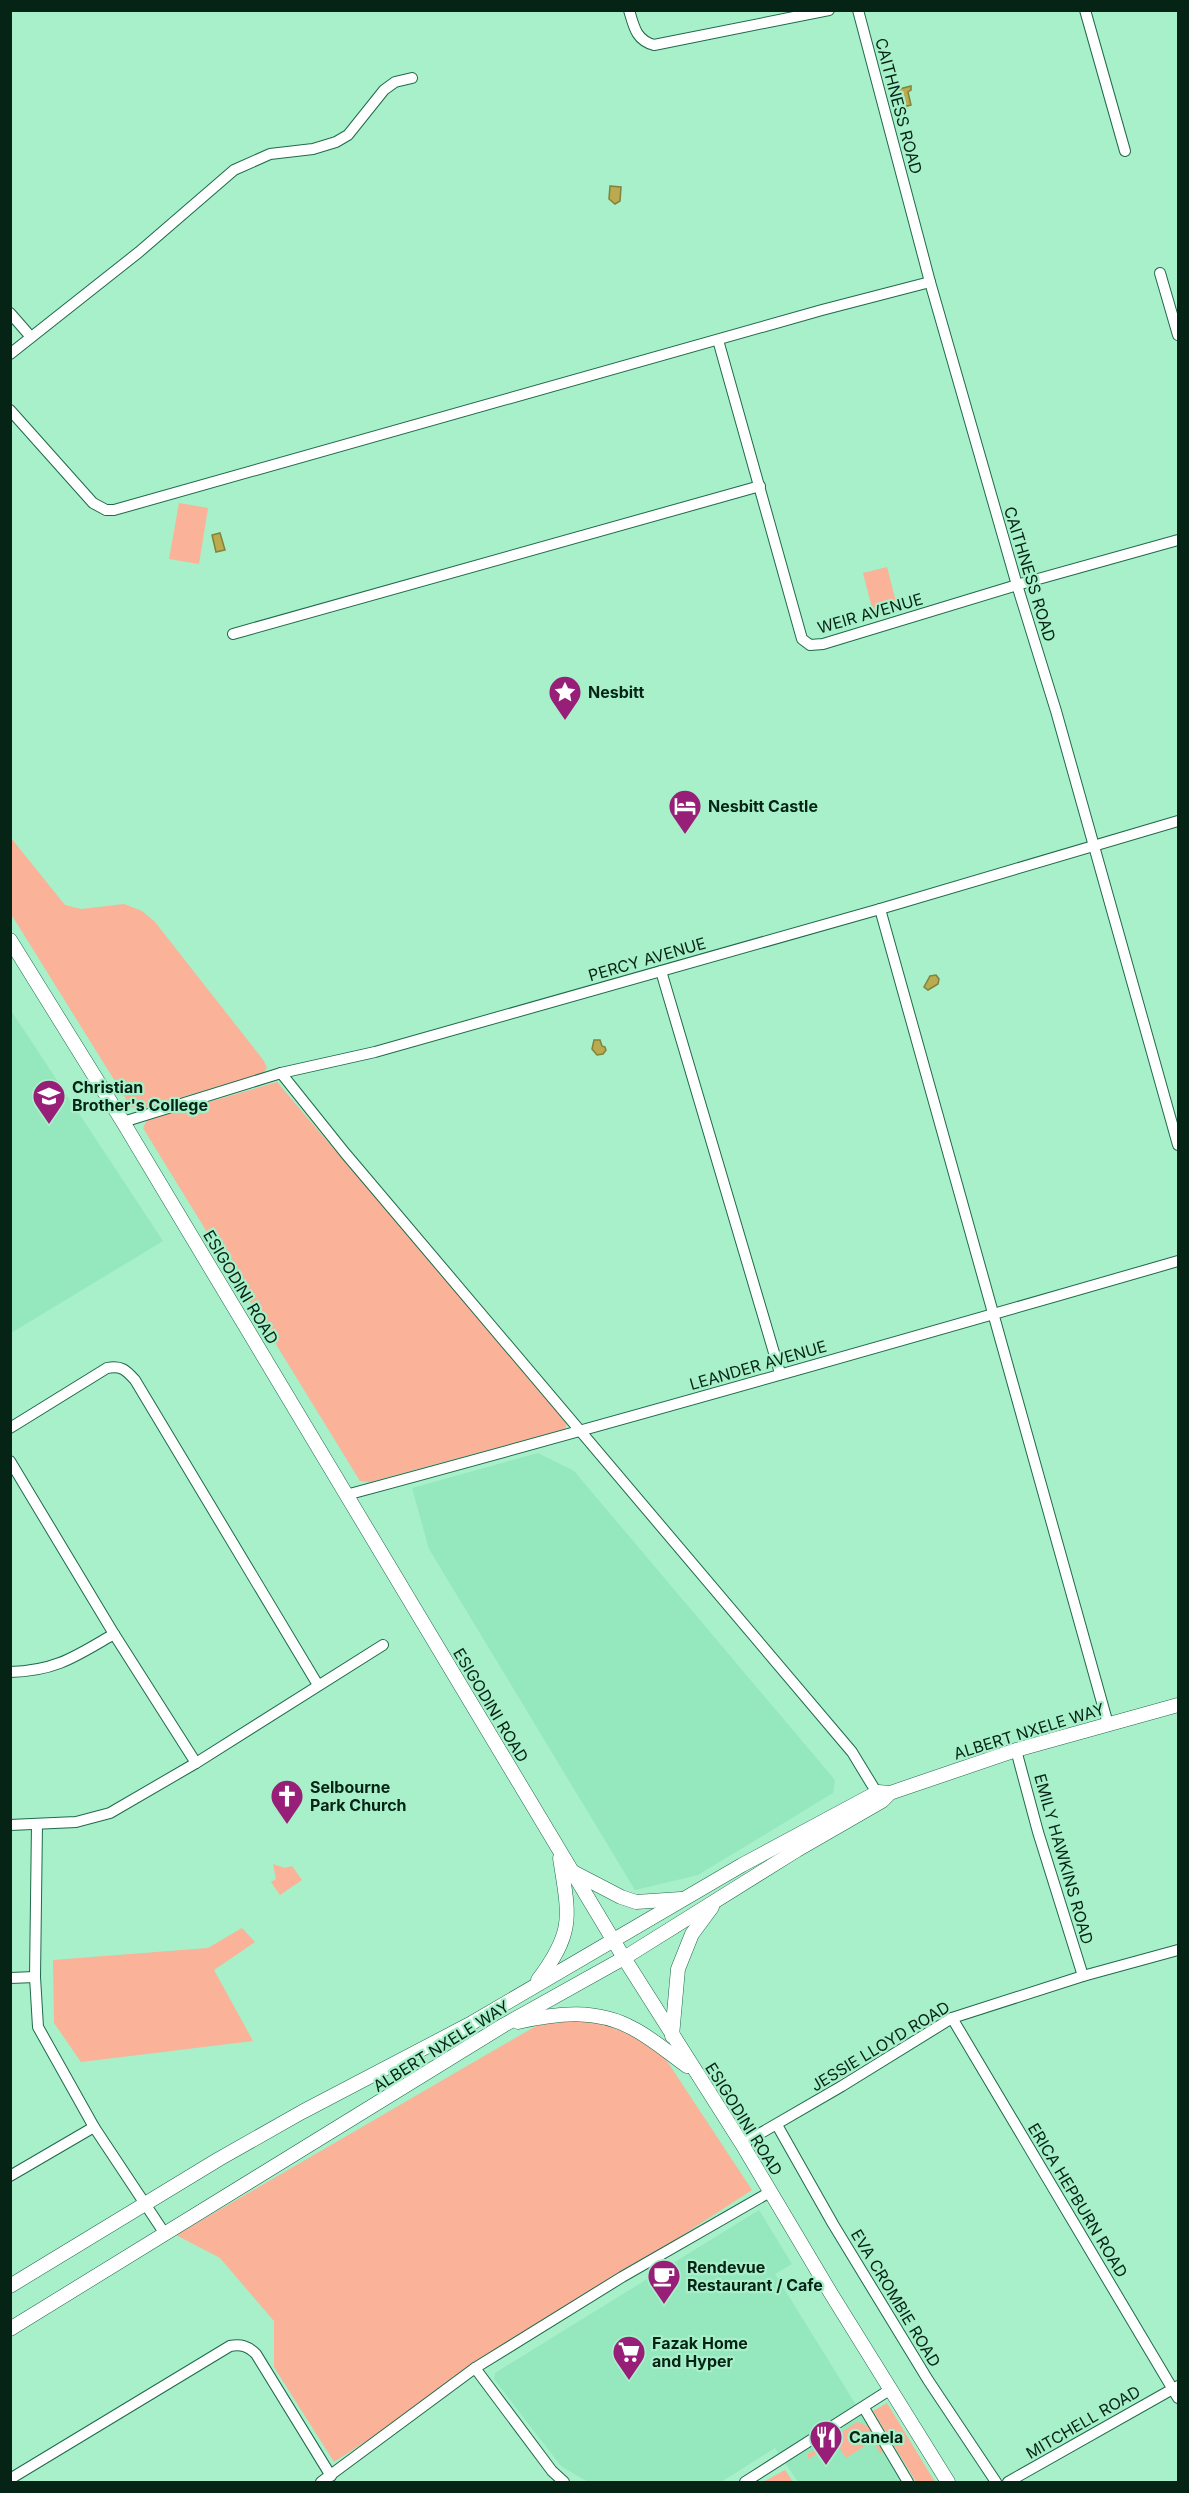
<svg xmlns="http://www.w3.org/2000/svg" width="1189" height="2493" viewBox="0 0 1189 2493" font-family="Inter,sans-serif">
<style>
.built{fill:#95e7be}
.green{fill:#fab298}
.water{fill:#b9ab4e;stroke:#83823d;stroke-width:1.5}
.lines{fill:none;stroke-linecap:round;stroke-linejoin:round}
.street-casing{stroke:#1f6a4a;stroke-width:12}
.secondary-casing{stroke:#1f6a4a;stroke-width:15}
.street{stroke:#fff;stroke-width:10}
.secondary{stroke:#fff;stroke-width:14}
.labels{text-anchor:middle;dominant-baseline:central;stroke-width:4.5;stroke-linejoin:round;paint-order:stroke}
.street-label{font-size:16px;fill:#052416;stroke:#a7f0ca}
.poi-label{font-size:16px;font-weight:bold;fill:#052416;stroke:#a7f0ca;text-anchor:start}
</style>
<rect width="100%" height="100%" fill="#a7f0ca"/>
<g class="built">
<path d="M 10,1009 L 163,1241 L 11,1333 L 10,1333 Z"/>
<path d="M 538,1453 L 574,1471 L 835,1780 L 833,1793 L 698,1875 L 635,1890 L 429,1549 L 412,1488 Z"/>
<path d="M 759,2210 L 792,2264 L 775,2274 L 903,2481 L 900,2482 L 798,2482 L 775,2448 L 721,2482 L 588,2482 L 561,2466 L 494,2379 L 495,2373 Z"/>
</g>
<g class="green">
<path d="M 179,503 L 208,508 L 199,564 L 169,559 Z"/>
<path d="M 887,567 L 898,610 L 874,616 L 863,573 Z"/>
<path d="M 11,838 L 65,905 L 81,909 L 124,904 L 142,911 L 155,922 L 264,1061 L 267,1068 L 263,1073 L 142,1109 L 131,1107 L 11,914 Z"/>
<path d="M 277,1082 L 567,1423 L 565,1429 L 370,1482 L 360,1481 L 143,1128 L 147,1120 Z"/>
<path d="M 273,1864 L 285,1868 L 292,1866 L 302,1880 L 280,1895 L 271,1882 L 276,1879 Z"/>
<path d="M 242,1928 L 255,1942 L 214,1970 L 253,2041 L 81,2062 L 54,2023 L 53,1960 L 208,1948 Z"/>
<path d="M 568,2019 L 603,2024 L 632,2035 L 665,2058 L 752,2190 L 334,2462 L 274,2367 L 274,2321 L 220,2258 L 176,2235 L 536,2026 Z"/>
<path d="M 887,2403 L 935,2482 L 916,2482 L 873,2411 Z"/>
<path d="M 857,2422 L 870,2427 L 884,2451 L 880,2453 L 873,2441 L 846,2458 L 838,2446 L 832,2450 L 830,2446 L 808,2459 L 808,2454 Z"/>
<path d="M 785,2470 L 793,2482 L 763,2482 Z"/>
</g>
<g class="water">
<path d="M 911,86 L 911,90 L 908,92 L 911,105 L 904,107 L 899,89 Z"/>
<path d="M 610,186 L 621,187 L 620,201 L 615,204 L 609,199 Z"/>
<path d="M 220,533 L 225,550 L 216,552 L 212,535 Z"/>
<path d="M 936,975 L 939,979 L 938,984 L 928,990 L 924,987 L 930,976 Z"/>
<path d="M 594,1040 L 600,1040 L 602,1046 L 605,1047 L 606,1050 L 603,1054 L 597,1055 L 592,1049 Z"/>
</g>
<g class="lines">
<defs>
<g id="street">
<path d="M 629,10 C 634,27 636,40 654,45 L 829,10"/>
<path d="M 858,10 L 930,282 L 1017,585 L 1056,711 L 1178,1145"/>
<path d="M 1085,10 L 1125,151"/>
<path d="M 1160,273 L 1178,335"/>
<path d="M 10,313 L 31,337"/>
<path d="M 718,340 L 802,639 L 810,645 L 823,644 L 1017,585 L 1178,540"/>
<path d="M 10,354 L 139,252 L 234,170 L 270,154 L 313,149 L 336,142 L 348,135 L 384,90 L 395,82 L 412,78"/>
<path d="M 10,410 L 93,503 L 106,510 L 114,510 L 822,310 L 930,282"/>
<path d="M 233,634 L 760,486"/>
<path d="M 880,909 L 1108,1724"/>
<path d="M 661,971 L 780,1373"/>
<path d="M 281,1073 L 345,1153 L 852,1752 L 880,1798"/>
<path d="M 123,1122 L 281,1073 L 375,1052 L 880,909 L 1178,821"/>
<path d="M 10,1428 L 107,1368 C 121,1365 126,1370 135,1380 L 318,1685"/>
<path d="M 10,1461 L 114,1634 L 196,1763"/>
<path d="M 346,1495 C 624,1420 901,1341 1178,1261"/>
<path d="M 10,1672 C 56,1671 76,1656 114,1634"/>
<path d="M 1016,1750 L 1038,1832 L 1083,1976"/>
<path d="M 37,1824 L 35,1977 L 38,2027 L 94,2127 L 165,2234"/>
<path d="M 10,1825 L 76,1822 L 110,1813 L 196,1763 L 383,1645"/>
<path d="M 10,1978 L 35,1977"/>
<path d="M 952,2018 L 1178,2398"/>
<path d="M 777,2125 L 833,2224 L 928,2380 L 996,2482"/>
<path d="M 742,2144 L 842,2086 L 952,2018 L 1083,1976 L 1178,1950"/>
<path d="M 10,2176 L 94,2127"/>
<path d="M 475,2368 L 552,2471 L 564,2482"/>
<path d="M 864,2408 L 908,2482"/>
<path d="M 10,2479 L 230,2346 C 241,2344 248,2346 256,2354 L 331,2476"/>
<path d="M 321,2482 L 475,2368 L 622,2277 L 770,2192"/>
<path d="M 745,2482 L 891,2389"/>
<path d="M 1008,2482 L 1178,2386"/>
</g>
<g id="secondary">
<path d="M 10,940 L 123,1122 L 624,1958 L 742,2144 L 830,2292 L 948,2482"/>
<path d="M 571,1871 L 621,1897 L 636,1902 L 681,1899"/>
<path d="M 538,1980 C 575,1931 569,1916 560,1858"/>
<path d="M 518,2022 C 557,2013 597,2008 634,2029 C 653,2039 670,2054 687,2066"/>
<path d="M 672,2036 L 678,1969 L 692,1934 L 712,1907"/>
<path d="M 10,2286 L 219,2159 L 302,2112 L 470,2024 L 742,1865 L 878,1792 L 890,1793 L 1016,1750 L 1178,1705"/>
<path d="M 10,2329 L 504,2025 L 624,1958 L 797,1850 L 882,1801 L 890,1793"/>
</g>
</defs>
<use href="#street" class="street-casing"/>
<use href="#secondary" class="secondary-casing"/>
<use href="#street" class="street"/>
<use href="#secondary" class="secondary"/>
</g>
<defs>
<symbol id="sight-pin" viewBox="-11 -11 22 30"><path d="M0 17L-7.5 6A9.5 9.5 0 1 1 7.5 6Z" fill="#981f78" stroke="#a7f0ca"/><path d="M0-6L1.8-2.2L6-1.7L2.9 1.2L3.7 5.4L0 3.3L-3.7 5.4L-2.9 1.2L-6-1.7L-1.8-2.2Z" fill="#fff"/></symbol>
<symbol id="hotel-pin" viewBox="-11 -11 22 30"><path d="M0 17L-7.5 6A9.5 9.5 0 1 1 7.5 6Z" fill="#981f78" stroke="#a7f0ca"/><path d="M-6-4.5h1.5V1H6V5H4.5V3h-9V5H-6ZM-4 0a1.8 1.8 0 1 1 3.6 0ZM.5 0V-2.5h3Q6-2.5 6 0Z" fill="#fff"/></symbol>
<symbol id="school-pin" viewBox="-11 -11 22 30"><path d="M0 17L-7.5 6A9.5 9.5 0 1 1 7.5 6Z" fill="#981f78" stroke="#a7f0ca"/><path d="M0-5L7-2L0 1L-7-2ZM-4 1L0 2.5L4 1V4Q0 6-4 4Z" fill="#fff"/></symbol>
<symbol id="church-pin" viewBox="-11 -11 22 30"><path d="M0 17L-7.5 6A9.5 9.5 0 1 1 7.5 6Z" fill="#981f78" stroke="#a7f0ca"/><path d="M-1.2-6h2.4v3.5h3.3v2.4h-3.3V6h-2.4V-.1h-3.3v-2.4h3.3Z" fill="#fff"/></symbol>
<symbol id="cafe-pin" viewBox="-11 -11 22 30"><path d="M0 17L-7.5 6A9.5 9.5 0 1 1 7.5 6Z" fill="#981f78" stroke="#a7f0ca"/><path d="M-5.5-4.5H6V0H3Q3 3.5 0 3.5H-2.5Q-5.5 3.5-5.5 0ZM3-3.2v2h1.7v-2ZM-6 4.5H4V6H-6Z" fill="#fff"/></symbol>
<symbol id="supermarket-pin" viewBox="-11 -11 22 30"><path d="M0 17L-7.5 6A9.5 9.5 0 1 1 7.5 6Z" fill="#981f78" stroke="#a7f0ca"/><path d="M-6-5.5h2.5l.6 2H6L4.5 2H-2.5L-4.4-4H-6ZM-1.5 3.2a1.3 1.3 0 1 0 .1 0ZM3 3.2a1.3 1.3 0 1 0 .1 0Z" fill="#fff"/></symbol>
<symbol id="restaurant-pin" viewBox="-11 -11 22 30"><path d="M0 17L-7.5 6A9.5 9.5 0 1 1 7.5 6Z" fill="#981f78" stroke="#a7f0ca"/><path d="M-5-6h1v4h1v-4h1v4h1v-4h1v5L-1.5 .5V6h-2V.5L-5-1ZM5-6V6H3V1.5H1.5Q1.5-4 5-6Z" fill="#fff"/></symbol>
</defs>
<g fill-rule="evenodd">
<use href="#sight-pin" x="546" y="673" width="38" height="52"/>
<use href="#hotel-pin" x="666" y="787" width="38" height="52"/>
<use href="#school-pin" x="30" y="1077" width="38" height="52"/>
<use href="#church-pin" x="268" y="1777" width="38" height="52"/>
<use href="#cafe-pin" x="645" y="2257" width="38" height="52"/>
<use href="#supermarket-pin" x="610" y="2333" width="38" height="52"/>
<use href="#restaurant-pin" x="807" y="2418" width="38" height="52"/>
</g>
<g class="labels">
<g class="street-label">
<text transform="translate(899 106) rotate(75)">CAITHNESS ROAD</text>
<text transform="translate(1030 574) rotate(73)">CAITHNESS ROAD</text>
<text transform="translate(870 613) rotate(-16)">WEIR AVENUE</text>
<text transform="translate(647 959) rotate(-16)">PERCY AVENUE</text>
<text transform="translate(241 1287) rotate(59)">ESIGODINI ROAD</text>
<text transform="translate(758 1365) rotate(-16)">LEANDER AVENUE</text>
<text transform="translate(491 1705) rotate(59)">ESIGODINI ROAD</text>
<text transform="translate(1029 1731) rotate(-17)">ALBERT NXELE WAY</text>
<text transform="translate(1064 1859) rotate(74)">EMILY HAWKINS ROAD</text>
<text transform="translate(441 2046) rotate(-32)">ALBERT NXELE WAY</text>
<text transform="translate(880 2046) rotate(-31)">JESSIE LLOYD ROAD</text>
<text transform="translate(744 2119) rotate(58)">ESIGODINI ROAD</text>
<text transform="translate(1078 2200) rotate(59)">ERICA HEPBURN ROAD</text>
<text transform="translate(896 2298) rotate(59)">EVA CROMBIE ROAD</text>
<text transform="translate(1083 2422) rotate(-30)">MITCHELL ROAD</text>
</g>
<g class="poi-label">
<text x="588" y="692">Nesbitt</text>
<text x="708" y="806">Nesbitt Castle</text>
<text x="72" y="1087">Christian<tspan x="72" dy="18">Brother's College</tspan></text>
<text x="310" y="1787">Selbourne<tspan x="310" dy="18">Park Church</tspan></text>
<text x="687" y="2267">Rendevue<tspan x="687" dy="18">Restaurant / Cafe</tspan></text>
<text x="652" y="2343">Fazak Home<tspan x="652" dy="18">and Hyper</tspan></text>
<text x="849" y="2437">Canela</text>
</g>
</g>
<rect width="1189" height="2493" fill="none" stroke="#052416" stroke-width="24"/>
</svg>
